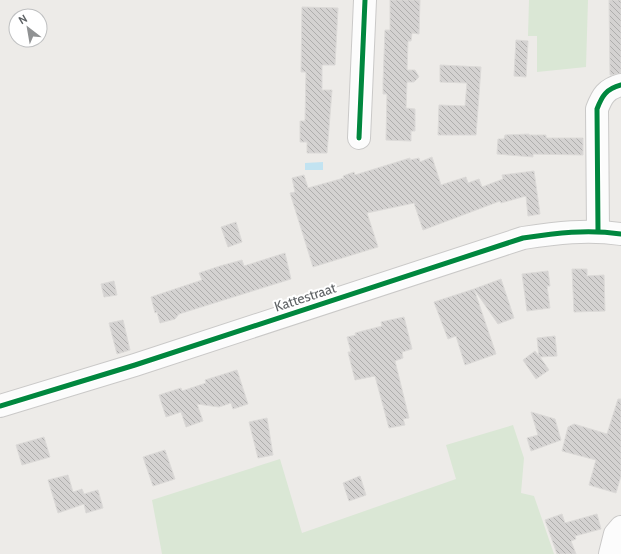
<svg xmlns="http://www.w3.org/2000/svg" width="621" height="554" viewBox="0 0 621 554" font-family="Cabin,sans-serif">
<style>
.grass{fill:#dae7d5}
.water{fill:#c2e3f1}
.building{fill:url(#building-back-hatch);stroke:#dcdad8}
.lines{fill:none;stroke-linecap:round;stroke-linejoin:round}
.minor-casing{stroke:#cac9c8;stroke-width:24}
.minor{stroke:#fcfcfc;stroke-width:22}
.cycleway-casing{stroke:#fff;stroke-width:8}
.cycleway{stroke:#00873e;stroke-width:5}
.labels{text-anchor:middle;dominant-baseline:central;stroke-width:4;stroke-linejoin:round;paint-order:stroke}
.street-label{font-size:14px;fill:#5e6265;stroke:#fff}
</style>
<defs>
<pattern id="building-back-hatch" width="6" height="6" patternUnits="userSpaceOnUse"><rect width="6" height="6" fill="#d4d2d1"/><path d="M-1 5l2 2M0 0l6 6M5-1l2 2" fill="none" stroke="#afaead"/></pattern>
</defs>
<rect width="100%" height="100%" fill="#edebe8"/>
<g class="grass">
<path d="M 529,0 L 588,0 L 586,67 L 537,72 L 537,36 L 528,36 Z"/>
<path d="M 513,425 L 524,458 L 521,493 L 534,496 L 554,554 L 162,554 L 152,500 L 280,459 L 302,533 L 456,479 L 446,445 Z"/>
</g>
<path class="water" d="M 323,162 L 323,170 L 305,170 L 305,163 Z"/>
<g class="building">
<path d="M 390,0 L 420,0 L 419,34 L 412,33 L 411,41 L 408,41 L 407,70 L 415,70 L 419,77 L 414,82 L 407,82 L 406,108 L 415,109 L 415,131 L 411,131 L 411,141 L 386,140 L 387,94 L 383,94 L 383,83 L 385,30 L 390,30 Z"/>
<path d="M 609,0 L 621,0 L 621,73 L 612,75 L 610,75 Z"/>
<path d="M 302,7 L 338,8 L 335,65 L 322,65 L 322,90 L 332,90 L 327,153 L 307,153 L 307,142 L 300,142 L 300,121 L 305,121 L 306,72 L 301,72 Z"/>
<path d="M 516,40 L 528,41 L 526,77 L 514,76 Z"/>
<path d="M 440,65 L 481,67 L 476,135 L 438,135 L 439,105 L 465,106 L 467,83 L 440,82 Z"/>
<path d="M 529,134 L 529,135 L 546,135 L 546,138 L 583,138 L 583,155 L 533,154 L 533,157 L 497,154 L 498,139 L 504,139 L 505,135 Z"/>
<path d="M 432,157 L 441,185 L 466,177 L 468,183 L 479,179 L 482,187 L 503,179 L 502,175 L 534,171 L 540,214 L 528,216 L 526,196 L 501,203 L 500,201 L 423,230 L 414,203 L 367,213 L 378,247 L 313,267 L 290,193 L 295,192 L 292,178 L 304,175 L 308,188 L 344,178 L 343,176 L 354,172 L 355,175 L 410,158 L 410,160 L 419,158 L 420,162 Z"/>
<path d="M 236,222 L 242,242 L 228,247 L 221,227 Z"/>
<path d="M 285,253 L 291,279 L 179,314 L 175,319 L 160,323 L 157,312 L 155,313 L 151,297 L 202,280 L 199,273 L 220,266 L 242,260 L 244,266 Z"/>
<path d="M 572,269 L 587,269 L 587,276 L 604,275 L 605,311 L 574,312 Z"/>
<path d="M 548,271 L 550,286 L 547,286 L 550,308 L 527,311 L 522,274 Z"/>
<path d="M 501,279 L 514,318 L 498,324 L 474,289 Z"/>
<path d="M 114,281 L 117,295 L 104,297 L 101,284 Z"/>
<path d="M 474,289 L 496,354 L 465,365 L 456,336 L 448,339 L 434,302 Z"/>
<path d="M 404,317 L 412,349 L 402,352 L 403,358 L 395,361 L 409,418 L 403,419 L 405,425 L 389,428 L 375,376 L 355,380 L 348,352 L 351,352 L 347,337 L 356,335 L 355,333 L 382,326 L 381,322 Z"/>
<path d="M 123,320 L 130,350 L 117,354 L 109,323 Z"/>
<path d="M 555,336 L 557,356 L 540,357 L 549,370 L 536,379 L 523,360 L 535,351 L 539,356 L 537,338 Z"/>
<path d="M 237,370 L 248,404 L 233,409 L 231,403 L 219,407 L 197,404 L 203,421 L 186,427 L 181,412 L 166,417 L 159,395 L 181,388 L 182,391 L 206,383 L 205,380 Z"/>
<path d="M 618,399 L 621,399 L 621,476 L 616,493 L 589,485 L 596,460 L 562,451 L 568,427 L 574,424 L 607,434 Z"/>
<path d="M 531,412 L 555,419 L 561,440 L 531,451 L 527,438 L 538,435 Z"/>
<path d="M 267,418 L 273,455 L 258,458 L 249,422 Z"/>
<path d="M 44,437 L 50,457 L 22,465 L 16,445 Z"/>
<path d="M 165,450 L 175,479 L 153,486 L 143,457 Z"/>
<path d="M 68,475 L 73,492 L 82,489 L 84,494 L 98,490 L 103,508 L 86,513 L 84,504 L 58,513 L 48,480 Z"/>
<path d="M 360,476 L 366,495 L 349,501 L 343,483 Z"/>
<path d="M 562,514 L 565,523 L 597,514 L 601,529 L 575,536 L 576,539 L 571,541 L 576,554 L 557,554 L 545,520 Z"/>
</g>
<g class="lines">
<defs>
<g id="minor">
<path d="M 359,138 L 365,0"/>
<path d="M 598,231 L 597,109 C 602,96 606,89 621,85"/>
<path d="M 0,406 L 135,365 L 523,238 C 556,233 587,229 621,234"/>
<path d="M 610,554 L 615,534 L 621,527"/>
</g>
</defs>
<use href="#minor" class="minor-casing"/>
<use href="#minor" class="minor"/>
<defs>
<g id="cycleway">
<path d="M 359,138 L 365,0"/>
<path d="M 598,231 L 597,109 C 602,96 606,89 621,85"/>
<path d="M 0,406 L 135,365 L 523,238 C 556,233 587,229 621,234"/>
</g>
</defs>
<use href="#cycleway" class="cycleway-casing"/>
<use href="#cycleway" class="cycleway"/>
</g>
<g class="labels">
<g class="street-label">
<text transform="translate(305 297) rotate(-18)">Kattestraat</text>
</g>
</g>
<g transform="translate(28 28) rotate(329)"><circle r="19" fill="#ffffff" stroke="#bfc0c1"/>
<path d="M0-3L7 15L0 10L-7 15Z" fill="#909293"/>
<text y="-6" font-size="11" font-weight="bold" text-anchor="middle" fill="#5e6265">N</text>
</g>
</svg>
